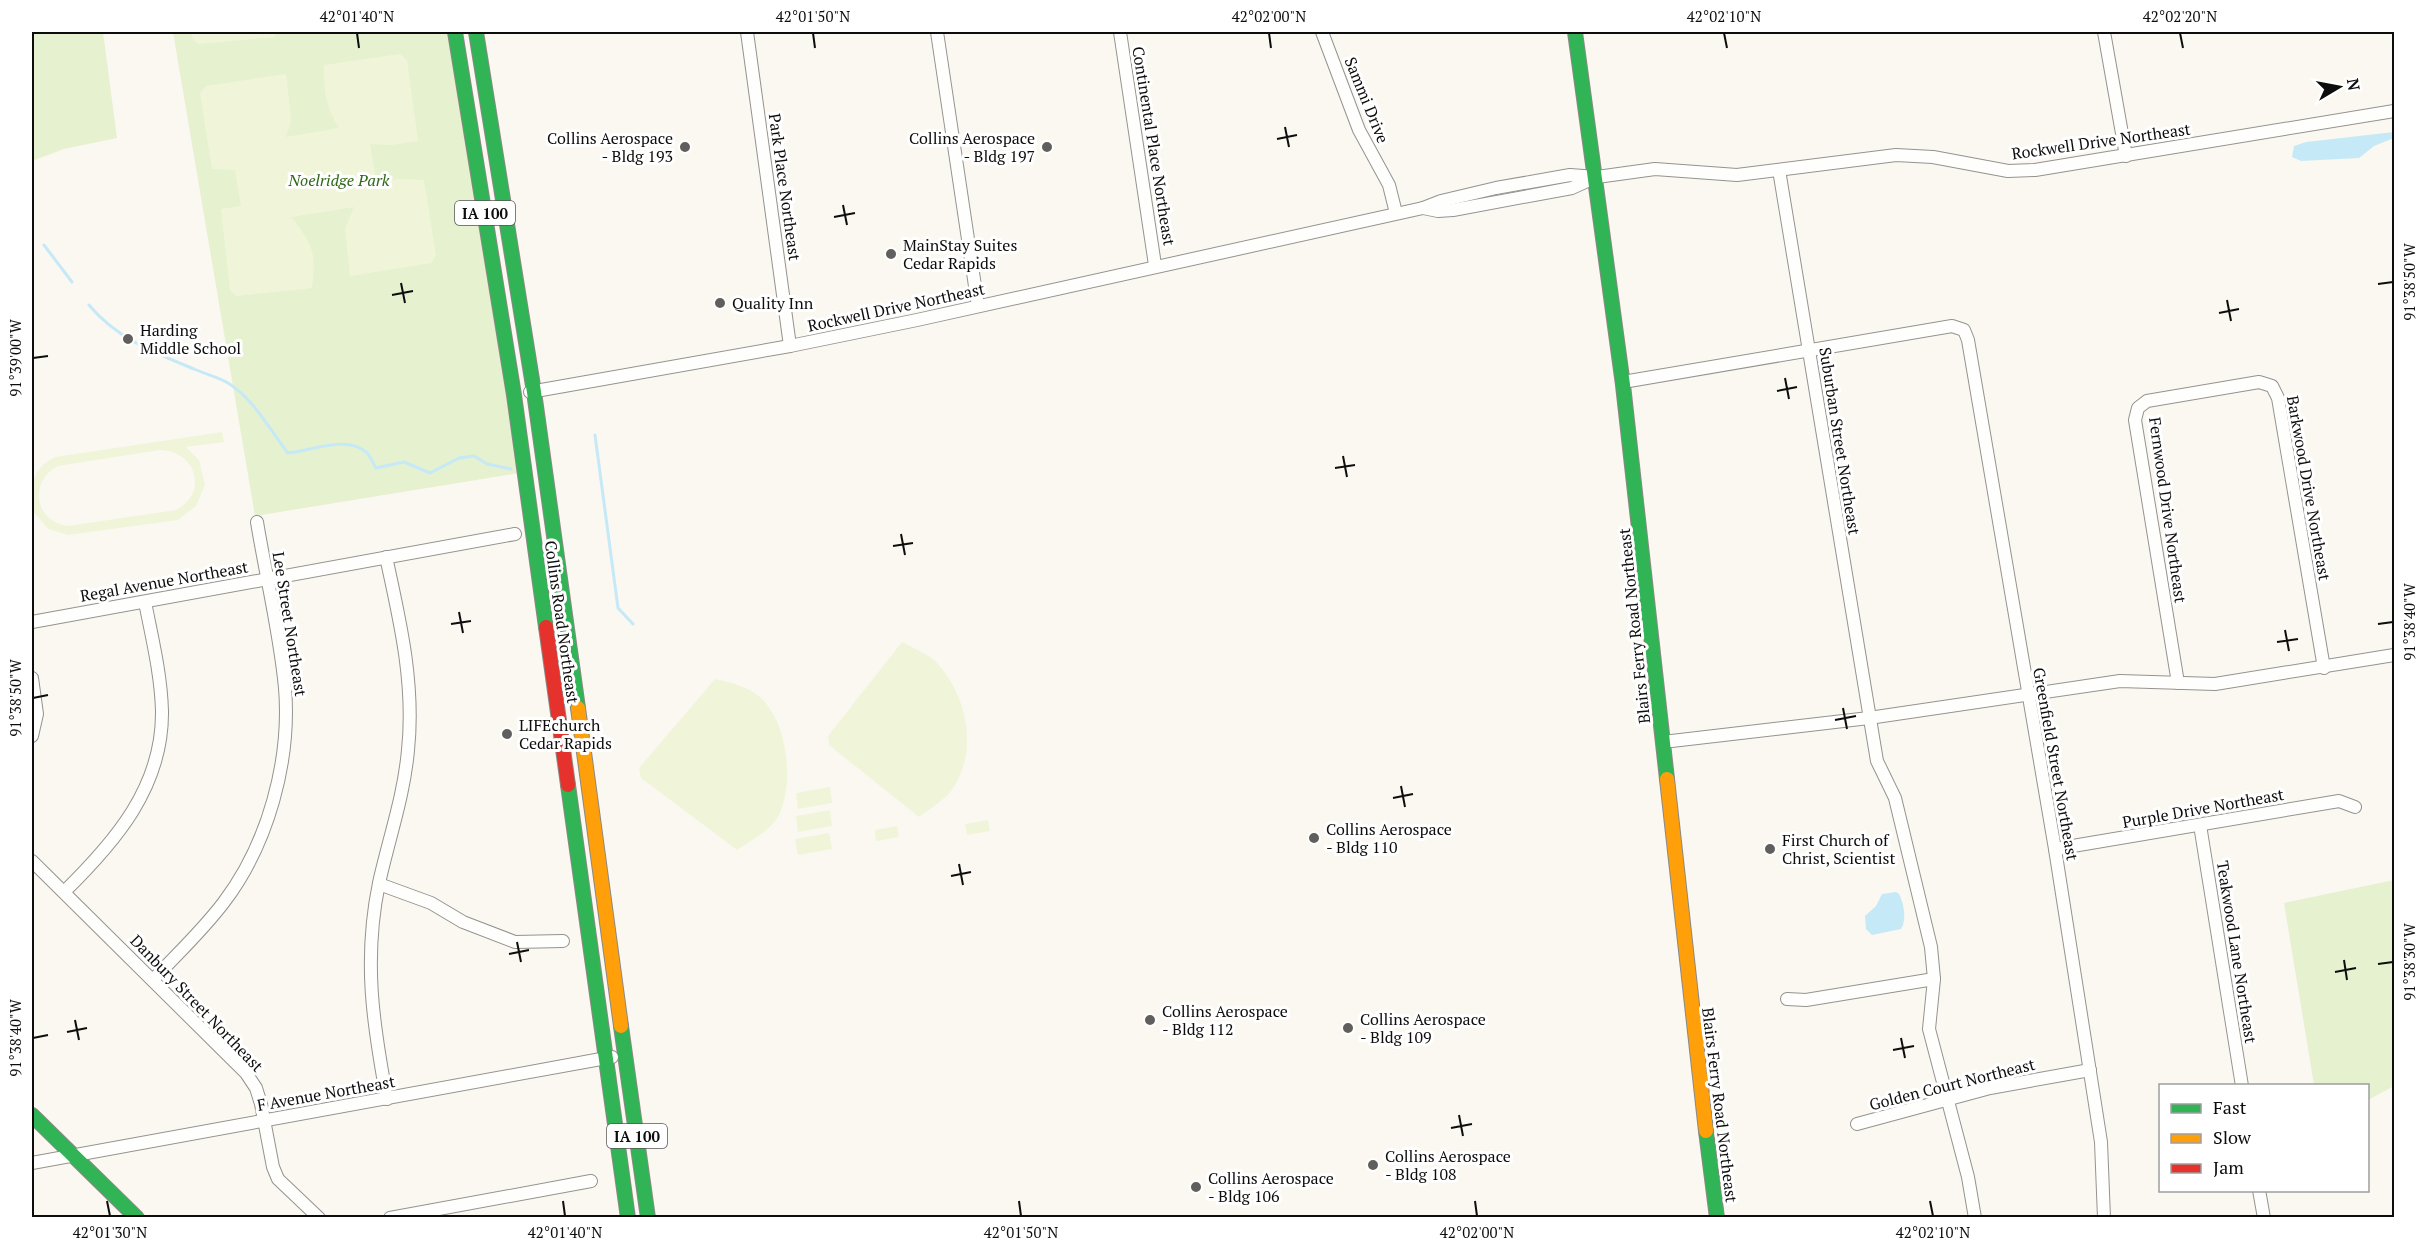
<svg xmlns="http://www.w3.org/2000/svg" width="2426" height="1249" viewBox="0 0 2426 1249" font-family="'PT Serif',serif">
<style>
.green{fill:#e6f1d0}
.pitch{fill:#f0f5da;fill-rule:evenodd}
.water{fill:#c6e9f7}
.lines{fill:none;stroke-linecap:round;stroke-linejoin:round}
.stream{stroke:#c6e9f7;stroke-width:3}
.street-casing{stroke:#949390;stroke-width:14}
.fast-casing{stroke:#8b8986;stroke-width:16}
.slow-casing{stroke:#8b8986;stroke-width:16}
.jam-casing{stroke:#8b8986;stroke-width:16}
.street{stroke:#fefefd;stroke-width:12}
.fast{stroke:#30b455;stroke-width:14}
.slow{stroke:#ff9f0a;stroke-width:14}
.jam{stroke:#e5322d;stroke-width:14}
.ticks{fill:none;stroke:#0d0d0d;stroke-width:2}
.poi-dot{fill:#605f5d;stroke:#fff;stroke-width:2}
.labels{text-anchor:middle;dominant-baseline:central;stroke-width:6;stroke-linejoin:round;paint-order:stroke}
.shield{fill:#fff;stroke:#565656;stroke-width:1.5}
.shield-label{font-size:15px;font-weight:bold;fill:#0d0d0d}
.street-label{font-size:16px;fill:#0d0d0d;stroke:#fff}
.poi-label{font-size:16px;fill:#0d0d0d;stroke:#fff;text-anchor:start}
.park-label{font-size:16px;font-style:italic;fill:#30691a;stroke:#fff}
.neatline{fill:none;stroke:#0d0d0d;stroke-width:2}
.ticks-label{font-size:15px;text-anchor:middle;fill:#0d0d0d}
</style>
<rect width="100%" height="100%" fill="#fbf8f1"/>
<g class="green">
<path d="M 32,32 L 103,32 L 117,138 L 64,149 L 32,161 Z"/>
<path d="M 173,32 L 455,32 L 525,472 L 255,516 Z"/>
<path d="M 2394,880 L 2394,1086 L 2368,1100 L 2368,1086 L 2314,1085 L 2284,903 Z"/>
</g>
<g class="pitch">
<path d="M 191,32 L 275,32 L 275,37 L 198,44 L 192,38 Z"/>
<path d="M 400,54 L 407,60 L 418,141 L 391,145 L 370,144 L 377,185 L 398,179 L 424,180 L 436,256 L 431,263 L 350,276 L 345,229 L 354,207 L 291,217 C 313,245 316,251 312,288 L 236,296 L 230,290 L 221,209 L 241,206 L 235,170 L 212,169 L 200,93 L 206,86 L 286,74 L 291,120 L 286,137 L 339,128 C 326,107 323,90 324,65 Z"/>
<path d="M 222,432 L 224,442 L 186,447 L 199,460 L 205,485 L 196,506 L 178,520 L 68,535 L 48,529 L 32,510 C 31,486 31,469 55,457 ZM 160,450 C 196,450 209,494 176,510 L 68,526 C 34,522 29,481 58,466 Z"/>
<path d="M 902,642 C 913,648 929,654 937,663 C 968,697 979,753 951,791 C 943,801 929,809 919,817 L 829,745 L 828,736 Z"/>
<path d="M 715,679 C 733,683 751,687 764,701 C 788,728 794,783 779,815 C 771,830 751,841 737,850 L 641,778 L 639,768 Z"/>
<path d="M 830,787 L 832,803 L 798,809 L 796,793 Z"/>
<path d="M 830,810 L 832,826 L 798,832 L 796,816 Z"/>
<path d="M 988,820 L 990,831 L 967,835 L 965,824 Z"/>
<path d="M 897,826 L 899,837 L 876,841 L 875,830 Z"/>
<path d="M 829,833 L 832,849 L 798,855 L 795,839 Z"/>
</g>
<g class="water">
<path d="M 2394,132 L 2394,138 L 2374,146 L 2359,158 L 2301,161 L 2292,157 L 2294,146 L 2306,142 Z"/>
<path d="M 1896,892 L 1899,894 C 1904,903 1907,920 1901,929 L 1872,935 L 1866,929 L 1865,916 L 1876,906 L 1882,894 Z"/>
</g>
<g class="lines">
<g class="stream">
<path d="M 44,245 L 72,282"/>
<path d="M 89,305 C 116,338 155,353 194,369 C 205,374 218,377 228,383 C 254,399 270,430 288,453 C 310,451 346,435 366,452 C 370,455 373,463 376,468 L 404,462 L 430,473 L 459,458 L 474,456 L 487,464 L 511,469"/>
<path d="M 595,435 L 618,608 L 633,624"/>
</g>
<defs>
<g id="street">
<path d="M 747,32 L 790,346"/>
<path d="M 937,32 L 978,306"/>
<path d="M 1120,32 L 1155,265"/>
<path d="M 1322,32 L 1359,130 L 1389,185 L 1396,213"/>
<path d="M 2104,32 L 2126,156"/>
<path d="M 1779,170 L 1877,761 L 1895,798 L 1931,947 L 1934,979 L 1929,1029 L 1968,1177 L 1975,1218"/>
<path d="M 1423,208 L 1438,211 L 1453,210 L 1572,188 L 1594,178"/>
<path d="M 1623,382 L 1952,326 L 1964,330 L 1968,340 L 2055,849 L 2101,1142 L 2104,1218"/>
<path d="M 530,392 L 790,346 L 917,320 L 1423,208 L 1441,201 L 1496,188 L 1570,175 L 1597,177 L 1655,169 L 1737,175 L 1896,155 L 1933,157 L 2008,171 L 2035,170 L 2394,111"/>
<path d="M 386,557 C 400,621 415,684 408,750 C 404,796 389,838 379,883 C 363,960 373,1024 387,1099"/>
<path d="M 32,622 L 515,534"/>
<path d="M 32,678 L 37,714 L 32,736"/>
<path d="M 2178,683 L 2135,420 L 2138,408 L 2147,401 L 2259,382 L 2272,386 L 2278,398 L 2324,668"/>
<path d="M 1663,742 L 1869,718 L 2120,681 L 2215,684 L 2394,655"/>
<path d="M 2200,825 L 2242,1086"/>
<path d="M 2055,849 L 2339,801 L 2355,807"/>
<path d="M 32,861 L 246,1073 L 256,1088 L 261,1104 L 273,1167 L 278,1179 L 319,1218"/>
<path d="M 379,884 L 431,903 L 463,922 L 515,942 L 563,941"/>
<path d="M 64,892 C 115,842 163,787 162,711 C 161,674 152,638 145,602"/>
<path d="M 153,980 C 177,954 203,930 224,902 C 268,844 291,761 285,688 C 280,633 266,577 257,522"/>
<path d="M 1787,999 L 1806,1000 L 1934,979"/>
<path d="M 1857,1124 L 1990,1088 L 2090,1070"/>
<path d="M 32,1163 L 612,1057"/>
<path d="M 2259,1190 L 2264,1218"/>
<path d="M 390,1218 L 591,1181"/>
</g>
<g id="fast">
<path d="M 455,32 L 514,395 L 546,627"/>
<path d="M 476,32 L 534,392 L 578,708"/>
<path d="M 1575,32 L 1623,385 L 1667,779"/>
<path d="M 568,785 L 628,1218"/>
<path d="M 621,1026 L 648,1218"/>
<path d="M 32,1115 L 137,1218"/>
<path d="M 1706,1131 L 1717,1218"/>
</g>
<g id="slow">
<path d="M 578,708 L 621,1026"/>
<path d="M 1667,779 L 1706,1131"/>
</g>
<path id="jam" d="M 546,627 L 568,785"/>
</defs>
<use href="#street" class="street-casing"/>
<use href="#fast" class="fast-casing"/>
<use href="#slow" class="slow-casing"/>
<use href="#jam" class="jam-casing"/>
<use href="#street" class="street"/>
<use href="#fast" class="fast"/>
<use href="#slow" class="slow"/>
<use href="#jam" class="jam"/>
</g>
<path class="ticks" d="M 357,33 L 359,48M 813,33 L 815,48M 1269,33 L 1271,48M 1724,33 L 1727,48M 2180,33 L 2183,48M 1285,127 L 1289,147M 1277,139 L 1297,135M 843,205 L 847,225M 834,217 L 855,213M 401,283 L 405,303M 2378,284 L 2393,282M 392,295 L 413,291M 2227,300 L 2231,321M 2219,313 L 2239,309M 33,358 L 48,356M 1785,378 L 1789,399M 1777,391 L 1797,387M 1343,456 L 1347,477M 1335,468 L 1355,465M 901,534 L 905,555M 893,546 L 913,543M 459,612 L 463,633M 451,624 L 471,621M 2378,624 L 2393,622M 2285,630 L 2289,651M 2277,642 L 2298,639M 33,698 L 48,695M 1843,708 L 1847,729M 1835,720 L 1856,716M 1401,786 L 1405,807M 1393,798 L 1413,794M 959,864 L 963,885M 951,876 L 971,872M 517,942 L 521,962M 509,954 L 529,950M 2344,960 L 2347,980M 2378,964 L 2393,962M 2335,972 L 2356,968M 75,1020 L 79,1040M 67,1032 L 87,1028M 33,1038 L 48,1035M 1901,1038 L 1905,1058M 1893,1050 L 1914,1046M 1459,1115 L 1463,1136M 1451,1128 L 1472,1124M 107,1201 L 110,1216M 563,1201 L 565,1216M 1019,1201 L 1021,1216M 1475,1201 L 1477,1216M 1930,1201 L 1933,1216"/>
<g class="poi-dot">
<circle cx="685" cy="147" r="6"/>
<circle cx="1047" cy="147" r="6"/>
<circle cx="891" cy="254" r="6"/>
<circle cx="720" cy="303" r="6"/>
<circle cx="128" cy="339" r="6"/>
<circle cx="507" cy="734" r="6"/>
<circle cx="1314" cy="838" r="6"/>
<circle cx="1770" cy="849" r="6"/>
<circle cx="1150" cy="1020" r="6"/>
<circle cx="1348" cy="1028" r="6"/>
<circle cx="1373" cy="1165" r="6"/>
<circle cx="1196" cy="1187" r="6"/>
</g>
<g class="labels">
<g class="shield">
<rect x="455" y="201" width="60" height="24" rx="4.5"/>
<rect x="607" y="1124" width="60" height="24" rx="4.5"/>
</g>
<g class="shield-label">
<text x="485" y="213">IA 100</text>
<text x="637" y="1136">IA 100</text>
</g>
<g class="street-label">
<text transform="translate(1367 100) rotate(68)">Sammi Drive</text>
<text transform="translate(2101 141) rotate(-8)">Rockwell Drive Northeast</text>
<text transform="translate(1154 146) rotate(81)">Continental Place Northeast</text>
<text transform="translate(785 187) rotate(82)">Park Place Northeast</text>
<text transform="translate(896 307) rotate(-12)">Rockwell Drive Northeast</text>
<text transform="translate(1840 441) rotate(81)">Suburban Street Northeast</text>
<text transform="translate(2309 488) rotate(80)">Barkwood Drive Northeast</text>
<text transform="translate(2168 510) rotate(82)">Fernwood Drive Northeast</text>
<text transform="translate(164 581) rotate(-10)">Regal Avenue Northeast</text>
<text transform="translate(562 622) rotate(82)">Collins Road Northeast</text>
<text transform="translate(290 624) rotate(81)">Lee Street Northeast</text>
<text transform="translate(1634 626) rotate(-96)">Blairs Ferry Road Northeast</text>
<text transform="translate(2056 764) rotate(80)">Greenfield Street Northeast</text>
<text transform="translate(2203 808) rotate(-10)">Purple Drive Northeast</text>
<text transform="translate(2237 952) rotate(81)">Teakwood Lane Northeast</text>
<text transform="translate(197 1003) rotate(46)">Danbury Street Northeast</text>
<text transform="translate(1952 1084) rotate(-14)">Golden Court Northeast</text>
<text transform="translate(326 1093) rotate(-10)">F Avenue Northeast</text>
<text transform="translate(1720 1105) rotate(83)">Blairs Ferry Road Northeast</text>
</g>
<g class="poi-label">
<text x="673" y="138" text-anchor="end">Collins Aerospace<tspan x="673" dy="18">- Bldg 193</tspan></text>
<text x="1035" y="138" text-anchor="end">Collins Aerospace<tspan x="1035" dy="18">- Bldg 197</tspan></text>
<text x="903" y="245">MainStay Suites<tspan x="903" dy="18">Cedar Rapids</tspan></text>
<text x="732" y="303">Quality Inn</text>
<text x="140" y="330">Harding<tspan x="140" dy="18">Middle School</tspan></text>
<text x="519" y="725">LIFEchurch<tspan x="519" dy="18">Cedar Rapids</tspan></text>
<text x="1326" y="829">Collins Aerospace<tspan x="1326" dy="18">- Bldg 110</tspan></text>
<text x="1782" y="840">First Church of<tspan x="1782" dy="18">Christ, Scientist</tspan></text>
<text x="1162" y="1011">Collins Aerospace<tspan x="1162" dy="18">- Bldg 112</tspan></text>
<text x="1360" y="1019">Collins Aerospace<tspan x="1360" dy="18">- Bldg 109</tspan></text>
<text x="1385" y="1156">Collins Aerospace<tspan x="1385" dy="18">- Bldg 108</tspan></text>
<text x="1208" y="1178">Collins Aerospace<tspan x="1208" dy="18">- Bldg 106</tspan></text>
</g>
<g class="park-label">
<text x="339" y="180">Noelridge Park</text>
</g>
</g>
<rect width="2426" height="1249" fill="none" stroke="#ffffff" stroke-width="66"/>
<rect x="2159" y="1084" width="210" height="108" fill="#ffffff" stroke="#9e9e9e" stroke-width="1.5"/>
<rect x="2171" y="1104" width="30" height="9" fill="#30b455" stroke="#9e9e9e" stroke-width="1.5"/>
<text x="2213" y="1114" font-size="18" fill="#0d0d0d">Fast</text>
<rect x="2171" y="1134" width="30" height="9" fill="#ff9f0a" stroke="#9e9e9e" stroke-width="1.5"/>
<text x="2213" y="1144" font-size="18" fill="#0d0d0d">Slow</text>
<rect x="2171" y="1164" width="30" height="9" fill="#e5322d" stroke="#9e9e9e" stroke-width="1.5"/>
<text x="2213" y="1174" font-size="18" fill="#0d0d0d">Jam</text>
<g transform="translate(2339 87) rotate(80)" stroke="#ffffff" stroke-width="4.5" paint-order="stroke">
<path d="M0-4.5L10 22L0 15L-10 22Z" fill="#0d0d0d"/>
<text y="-9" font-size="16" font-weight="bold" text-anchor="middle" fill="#0d0d0d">N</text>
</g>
<rect x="33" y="33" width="2360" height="1183" class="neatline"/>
<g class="ticks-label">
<text x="357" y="22">42°01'40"N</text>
<text x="813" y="22">42°01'50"N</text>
<text x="1269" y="22">42°02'00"N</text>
<text x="1724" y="22">42°02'10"N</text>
<text x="2180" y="22">42°02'20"N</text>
<text transform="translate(2410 282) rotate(-90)" y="5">91°38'50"W</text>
<text transform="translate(16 358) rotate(-90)" y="5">91°39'00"W</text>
<text transform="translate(2410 622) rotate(-90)" y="5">91°38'40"W</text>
<text transform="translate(16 698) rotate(-90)" y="5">91°38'50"W</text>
<text transform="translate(2410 962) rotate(-90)" y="5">91°38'30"W</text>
<text transform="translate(16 1038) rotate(-90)" y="5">91°38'40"W</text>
<text x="110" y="1238">42°01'30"N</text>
<text x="565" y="1238">42°01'40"N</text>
<text x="1021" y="1238">42°01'50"N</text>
<text x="1477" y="1238">42°02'00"N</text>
<text x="1933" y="1238">42°02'10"N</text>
</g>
</svg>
